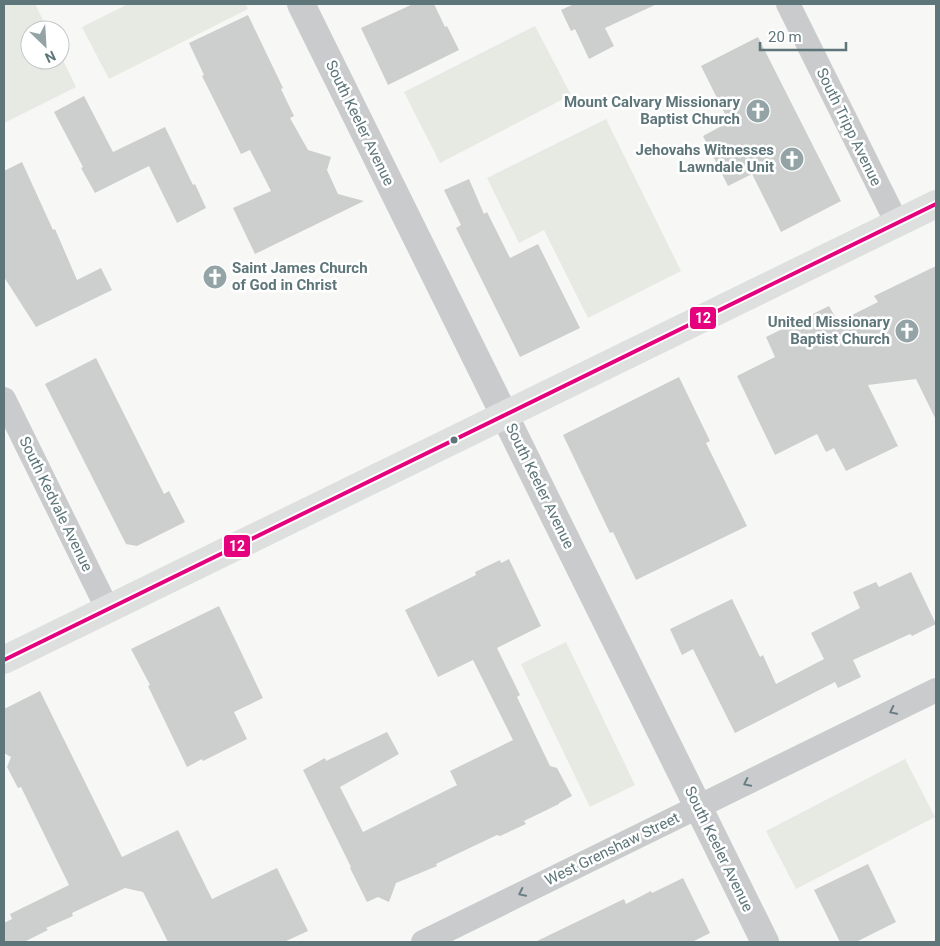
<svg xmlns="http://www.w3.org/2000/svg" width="940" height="946" viewBox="0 0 940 946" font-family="Roboto,sans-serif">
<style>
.green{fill:#e7e9e3}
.building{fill:#cdcfcf}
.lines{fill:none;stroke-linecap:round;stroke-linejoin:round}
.minor{stroke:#c9cbcc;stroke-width:24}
.tertiary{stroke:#c9cbcc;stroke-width:28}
.secondary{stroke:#dedfdf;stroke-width:28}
.bus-1-casing{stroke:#fff;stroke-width:8}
.bus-1{stroke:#e5007d;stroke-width:4}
.oneway{stroke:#697e82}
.bus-dot{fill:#5e767a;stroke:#fff;stroke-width:2}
.labels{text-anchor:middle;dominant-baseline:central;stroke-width:5;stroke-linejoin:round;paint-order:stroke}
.poi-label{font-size:15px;font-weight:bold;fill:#5e767a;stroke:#fff;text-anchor:end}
.street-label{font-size:15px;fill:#5e767a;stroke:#fff}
.line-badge{stroke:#fff;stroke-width:2}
.badge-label{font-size:14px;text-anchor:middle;font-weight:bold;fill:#fff}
</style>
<rect width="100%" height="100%" fill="#f7f7f6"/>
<g class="green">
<path d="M 8,4 L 35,4 L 48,30 L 30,30 L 30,60 L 60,60 L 60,54 L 76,87 L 4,123 L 4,6 Z"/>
<path d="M 128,4 L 246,4 L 248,9 L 109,79 L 82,27 Z"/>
<path d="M 535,26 L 571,95 L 440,163 L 404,92 Z"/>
<path d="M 606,119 L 681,271 L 588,318 L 544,230 L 519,243 L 487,178 Z"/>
<path d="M 566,642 L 635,785 L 590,807 L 521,664 Z"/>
<path d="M 905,759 L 935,817 L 796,889 L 766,831 Z"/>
</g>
<g class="building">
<path d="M 413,4 L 434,4 L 445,27 L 447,26 L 459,50 L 388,85 L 361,28 Z"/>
<path d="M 574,4 L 657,4 L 605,28 L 614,46 L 589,59 L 575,29 L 571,31 L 561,10 Z"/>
<path d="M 248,15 L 283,88 L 281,89 L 294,116 L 290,118 L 308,150 L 331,157 L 327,170 L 338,194 L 364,201 L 255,254 L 233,208 L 271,191 L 250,150 L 241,154 L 202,76 L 204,75 L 189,43 Z"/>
<path d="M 758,37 L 841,201 L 781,232 L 752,174 L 728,186 L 703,136 L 729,122 L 701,66 Z"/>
<path d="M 84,96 L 113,152 L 165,127 L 193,185 L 195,184 L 206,208 L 177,223 L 149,166 L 95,193 L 81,168 L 83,167 L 54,112 Z"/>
<path d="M 22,162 L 53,230 L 55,229 L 77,280 L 101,268 L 112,290 L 36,327 L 4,277 L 4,171 Z"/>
<path d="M 469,179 L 484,214 L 487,212 L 510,258 L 538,244 L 580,328 L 520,357 L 456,228 L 461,225 L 444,190 Z"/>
<path d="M 936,266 L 936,420 L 916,379 L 868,385 L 898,446 L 846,471 L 834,448 L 826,452 L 817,434 L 775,455 L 737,376 L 775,357 L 766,337 L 829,306 L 838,322 L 878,302 L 874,296 Z"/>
<path d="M 96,358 L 164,494 L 169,491 L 185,522 L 137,546 L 126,544 L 45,384 Z"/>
<path d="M 679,377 L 710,441 L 706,443 L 747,526 L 636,580 L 613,532 L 610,533 L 563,435 Z"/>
<path d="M 509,559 L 541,626 L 497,648 L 520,695 L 517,697 L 550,766 L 557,768 L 572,796 L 559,803 L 559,804 L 524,821 L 526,824 L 500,836 L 497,835 L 436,864 L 437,866 L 396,883 L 389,902 L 378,897 L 367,902 L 350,868 L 351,867 L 303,770 L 325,758 L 326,761 L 387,732 L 399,754 L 340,787 L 363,832 L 457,785 L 450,771 L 513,740 L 473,660 L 438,677 L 405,610 L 476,575 L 475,572 L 500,560 L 501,563 Z"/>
<path d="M 911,572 L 936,624 L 912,636 L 910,634 L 853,660 L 861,677 L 838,688 L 835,682 L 735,733 L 693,649 L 682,655 L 670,629 L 732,599 L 760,657 L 763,655 L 776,684 L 824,659 L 811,633 L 860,608 L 853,592 L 876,582 L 879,587 Z"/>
<path d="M 219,606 L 263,698 L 234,712 L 247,739 L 203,761 L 202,759 L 187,767 L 148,686 L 150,685 L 131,649 Z"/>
<path d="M 40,691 L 122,857 L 178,830 L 212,899 L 277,868 L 308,931 L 284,942 L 168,942 L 143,892 L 125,888 L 72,913 L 73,916 L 46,928 L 48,930 L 24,942 L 4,942 L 4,923 L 12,919 L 10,914 L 69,885 L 21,787 L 18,788 L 7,767 L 11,757 L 4,753 L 4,709 Z"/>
<path d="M 868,864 L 896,922 L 856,942 L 840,942 L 814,890 Z"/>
<path d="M 683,878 L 710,933 L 692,942 L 535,942 L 624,899 L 626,904 L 651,891 L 652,893 Z"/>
</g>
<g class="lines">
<g class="minor">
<path d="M 788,4 L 897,223"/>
<path d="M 4,399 L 108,610"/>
<path d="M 423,942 L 936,690"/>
</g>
<path class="tertiary" d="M 301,4 L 765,942"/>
<path class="secondary" d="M 4,660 L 936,204"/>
<defs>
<path id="bus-1" d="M 4,660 L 936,204"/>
</defs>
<use href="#bus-1" class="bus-1-casing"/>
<use href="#bus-1" class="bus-1"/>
</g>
<defs><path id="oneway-chevron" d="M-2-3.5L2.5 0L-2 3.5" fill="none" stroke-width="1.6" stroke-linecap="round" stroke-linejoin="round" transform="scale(1.25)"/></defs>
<g class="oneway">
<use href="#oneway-chevron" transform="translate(893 711) rotate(154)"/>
<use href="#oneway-chevron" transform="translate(747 783) rotate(154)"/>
<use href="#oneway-chevron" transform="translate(522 893) rotate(154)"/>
</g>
<defs>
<symbol id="church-disc" viewBox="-11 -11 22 22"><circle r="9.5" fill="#94a3a5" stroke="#fff"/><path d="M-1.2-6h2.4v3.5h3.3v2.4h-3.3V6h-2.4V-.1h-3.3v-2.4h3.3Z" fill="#fff"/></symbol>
</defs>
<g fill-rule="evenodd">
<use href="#church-disc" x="744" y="97" width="28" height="28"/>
<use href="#church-disc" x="778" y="145" width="28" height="28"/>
<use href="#church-disc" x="201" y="263" width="28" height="28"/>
<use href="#church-disc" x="893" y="317" width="28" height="28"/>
</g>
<circle class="bus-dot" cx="454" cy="440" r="4.5"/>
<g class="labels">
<g class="poi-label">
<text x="740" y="102">Mount Calvary Missionary<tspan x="740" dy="17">Baptist Church</tspan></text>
<text x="774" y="150">Jehovahs Witnesses<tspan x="774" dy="17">Lawndale Unit</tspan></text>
<text x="232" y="268" text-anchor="start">Saint James Church<tspan x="232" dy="17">of God in Christ</tspan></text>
<text x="890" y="322">United Missionary<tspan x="890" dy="17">Baptist Church</tspan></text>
</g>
<g class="street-label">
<text transform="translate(360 123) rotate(64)">South Keeler Avenue</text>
<text transform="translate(849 127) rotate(64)">South Tripp Avenue</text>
<text transform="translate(540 486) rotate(64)">South Keeler Avenue</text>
<text transform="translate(56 504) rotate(64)">South Kedvale Avenue</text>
<text transform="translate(612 849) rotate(-26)">West Grenshaw Street</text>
<text transform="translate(719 849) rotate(64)">South Keeler Avenue</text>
</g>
</g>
<g class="line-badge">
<rect x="689" y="306" width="28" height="24" rx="5" fill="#e5007d"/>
<rect x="223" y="534" width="28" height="24" rx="5" fill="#e5007d"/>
</g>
<g class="badge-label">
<text x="703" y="323">12</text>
<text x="237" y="551">12</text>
</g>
<rect width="940" height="946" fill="none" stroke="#5e767a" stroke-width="10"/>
<g transform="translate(45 45) rotate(155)"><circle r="24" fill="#ffffff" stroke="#bfc8ca"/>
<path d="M0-4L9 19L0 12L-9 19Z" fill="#94a3a5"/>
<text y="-8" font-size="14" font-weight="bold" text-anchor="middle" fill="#5e767a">N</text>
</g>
<path d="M760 42v8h86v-8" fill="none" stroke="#5e767a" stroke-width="2.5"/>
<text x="768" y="42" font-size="15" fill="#5e767a" stroke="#ffffff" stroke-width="4" paint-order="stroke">20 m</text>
</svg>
